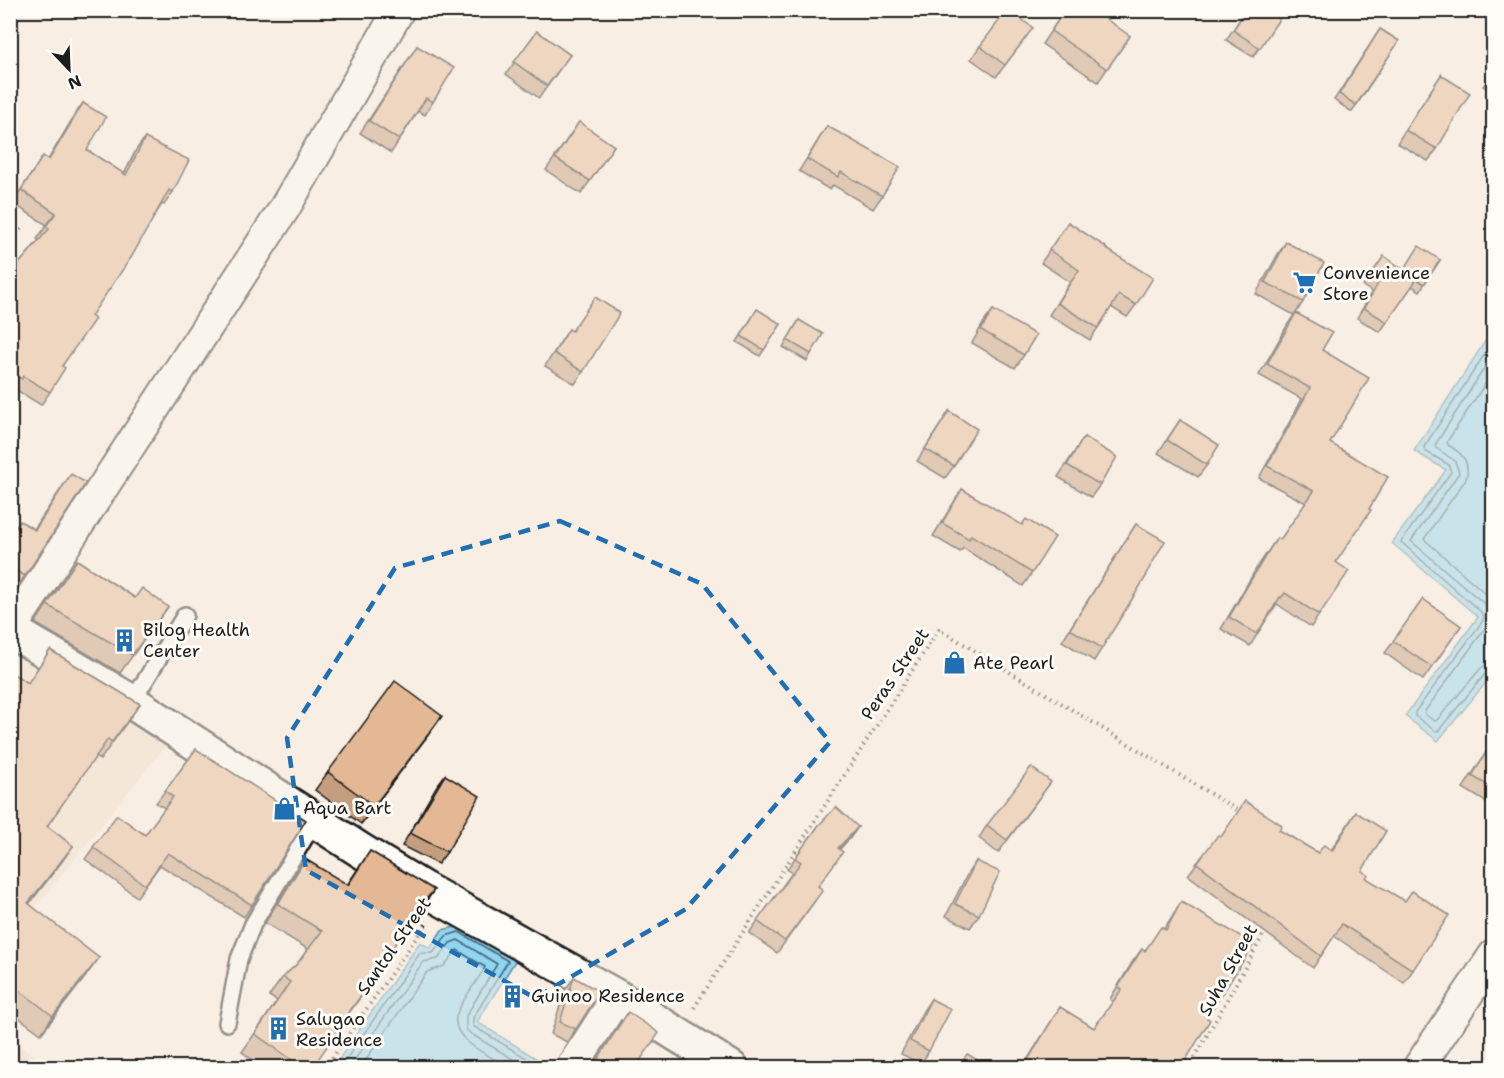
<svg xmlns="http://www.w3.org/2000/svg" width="1504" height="1078" viewBox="0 0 1504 1078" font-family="'Shantell Sans',sans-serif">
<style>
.built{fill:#f2decb}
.water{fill:#90d5f2;stroke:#628b9c;stroke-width:1.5}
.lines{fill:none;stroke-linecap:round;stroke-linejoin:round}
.shore{stroke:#4a6672;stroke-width:1.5}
.service-casing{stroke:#1c1c1c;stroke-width:20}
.minor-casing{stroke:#1c1c1c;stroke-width:34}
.secondary-casing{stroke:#1c1c1c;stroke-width:38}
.path{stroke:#1c1c1c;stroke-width:4;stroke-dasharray:1.5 4.5;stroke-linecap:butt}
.service{stroke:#fdfcf7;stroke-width:15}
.minor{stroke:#fdfcf7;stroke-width:30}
.secondary{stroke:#fdfcf7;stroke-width:33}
.wall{fill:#c49e7f;stroke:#1c1c1c;stroke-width:1.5}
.shaded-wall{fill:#a08168;stroke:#1c1c1c;stroke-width:1.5}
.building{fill:#e4b894;stroke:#1c1c1c;stroke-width:1.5}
.marked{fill:none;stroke:#1f6fb2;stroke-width:4.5;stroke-dasharray:12 8;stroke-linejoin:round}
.labels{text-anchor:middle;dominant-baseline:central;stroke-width:6;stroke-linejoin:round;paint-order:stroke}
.poi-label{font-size:18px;fill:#1c1c1c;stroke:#fdfcf7;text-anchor:start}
.street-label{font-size:18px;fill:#1c1c1c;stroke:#fdfcf7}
</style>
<rect width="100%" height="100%" fill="#f8eee3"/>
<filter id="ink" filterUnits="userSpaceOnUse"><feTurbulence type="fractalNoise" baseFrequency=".0167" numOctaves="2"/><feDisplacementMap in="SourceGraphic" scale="12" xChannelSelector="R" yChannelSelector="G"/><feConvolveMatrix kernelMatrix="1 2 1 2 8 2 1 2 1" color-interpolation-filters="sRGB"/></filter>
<g filter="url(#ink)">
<g class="built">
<path d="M 11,636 L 172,738 L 11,938 Z"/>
<path d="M 10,1037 L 47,1066 L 45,1067 L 11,1067 Z"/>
</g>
<g class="water">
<path d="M 1493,329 L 1493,674 L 1438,741 L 1405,716 L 1478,617 L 1392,543 L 1446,470 L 1414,451 Z"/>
<path d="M 460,926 L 517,958 L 477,1022 L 552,1068 L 333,1068 L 420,942 L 430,948 L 442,930 Z"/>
</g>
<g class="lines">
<g class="shore">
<path d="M 1494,340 L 1424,447 L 1425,451 L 1449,465 L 1451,472 L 1401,542 L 1481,612 L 1484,617 L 1482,622 L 1415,712 L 1415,716 L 1435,731 L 1438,731 L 1486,673 L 1494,671"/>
<path d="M 1494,353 L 1435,445 L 1436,448 L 1455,461 L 1459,473 L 1411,541 L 1487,606 L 1490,613 L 1491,620 L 1425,711 L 1425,714 L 1434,721 L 1437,720 L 1481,668 L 1487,664 L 1494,663"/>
<path d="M 1494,370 L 1447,442 L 1448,445 C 1462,453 1471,462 1466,479 L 1424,539 L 1494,601"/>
<path d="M 340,1068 L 420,953 L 433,953 L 446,936 L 459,932 L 508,961 L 473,1018 L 473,1026 L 543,1068"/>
<path d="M 349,1068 L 423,962 L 438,959 L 450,943 L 458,940 L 497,964 L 466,1016 L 466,1029 L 471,1034 L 528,1068"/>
<path d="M 360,1068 L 427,972 L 444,966 L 457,950 L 485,967 C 477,982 465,996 458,1011 C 445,1039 491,1056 510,1068"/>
</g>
<defs>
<g id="service">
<path d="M 132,702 L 185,615"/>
<path d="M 227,1023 L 239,959 L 253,924 L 315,821"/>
</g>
<g id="minor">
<path d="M 10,630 L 284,209 L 399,10"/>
<path d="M 571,1068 L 617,997"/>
<path d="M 1418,1068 L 1494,955"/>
</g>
<path id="secondary" d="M 10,630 L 132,702 L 360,850 L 424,889 L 617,997 L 731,1068"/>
</defs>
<use href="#service" class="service-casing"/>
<use href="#minor" class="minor-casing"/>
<use href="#secondary" class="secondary-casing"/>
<g class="path">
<path d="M 10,245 L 23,226"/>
<path d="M 694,1008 L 939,629 L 1242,813"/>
<path d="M 325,1068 L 426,924"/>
<path d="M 1189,1068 L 1267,928"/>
</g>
<use href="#service" class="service"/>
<use href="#minor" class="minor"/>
<use href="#secondary" class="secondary"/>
</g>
<g class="wall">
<path d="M 1065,10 L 1130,36 L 1098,82 L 1042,44 Z"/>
<path d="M 1246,10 L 1285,10 L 1253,57 L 1226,40 Z"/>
<path d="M 1380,29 L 1399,41 L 1352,112 L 1334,100 Z"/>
<path d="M 537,31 L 570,55 L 539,98 L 506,74 Z"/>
<path d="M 1024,40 L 996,77 L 971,59 L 980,46 Z"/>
<path d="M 417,46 L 433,102 L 425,115 L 418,111 L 391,153 L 360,133 Z"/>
<path d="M 1494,71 L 1494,93 L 1483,86 Z"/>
<path d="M 1441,75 L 1437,149 L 1428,161 L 1397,143 Z"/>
<path d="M 83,103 L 87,150 L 124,174 L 136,150 L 145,138 L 173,192 L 164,205 L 162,204 L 91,316 L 62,366 L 50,392 L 41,405 L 15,389 L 13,392 L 10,390 L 10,262 L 17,266 L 39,240 L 37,239 L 47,225 L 12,203 L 43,156 L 48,160 L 74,116 Z"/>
<path d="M 579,122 L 614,146 L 581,194 L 546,170 Z"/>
<path d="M 827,126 L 882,196 L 873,209 L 833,185 L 830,190 L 799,171 Z"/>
<path d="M 1068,222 L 1105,248 L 1136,305 L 1127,317 L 1111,307 L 1090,340 L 1049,315 L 1070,282 L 1041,263 Z"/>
<path d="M 1286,242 L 1303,302 L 1296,313 L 1322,350 L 1330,443 L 1336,562 L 1319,615 L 1311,627 L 1277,604 L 1273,610 L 1273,609 L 1250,646 L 1221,629 L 1256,569 L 1277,538 L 1280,540 L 1306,503 L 1259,478 L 1302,399 L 1259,375 L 1288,324 L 1294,315 L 1256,294 L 1278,254 Z"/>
<path d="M 1384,256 L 1403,270 L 1440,260 L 1420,291 L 1412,286 L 1380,332 L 1357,318 L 1372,292 L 1363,286 Z"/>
<path d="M 993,310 L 1024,355 L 1015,368 L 972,343 L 984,322 Z"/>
<path d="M 753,316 L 781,324 L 760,356 L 737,342 Z"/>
<path d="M 799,320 L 811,354 L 807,361 L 783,347 Z"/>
<path d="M 569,329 L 583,372 L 575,384 L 545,366 Z"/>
<path d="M 949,411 L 954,466 L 945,478 L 917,461 Z"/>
<path d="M 1180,420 L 1207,465 L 1198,477 L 1158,453 Z"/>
<path d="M 1084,437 L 1100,485 L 1091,497 L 1058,477 Z"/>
<path d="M 71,474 L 25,576 L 13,594 L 10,593 L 10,535 L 20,521 L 34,529 Z"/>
<path d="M 962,489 L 1032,573 L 1023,586 L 963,548 L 960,552 L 933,536 L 954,502 Z"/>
<path d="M 1136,524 L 1102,648 L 1094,661 L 1062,641 Z"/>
<path d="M 77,560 L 135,598 L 168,607 L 120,673 L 35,623 Z"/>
<path d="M 1423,599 L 1461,626 L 1423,680 L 1385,653 Z"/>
<path d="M 50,650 L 140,704 L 100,760 L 95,757 L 47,826 L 73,846 L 60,864 L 29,904 L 86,976 L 41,1034 L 10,1011 L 10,672 L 28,683 Z"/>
<path d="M 442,716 L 361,824 L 315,790 L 328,772 Z"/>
<path d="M 196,749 L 252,905 L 244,917 L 160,865 L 137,897 L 85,859 L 117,815 L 145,835 L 165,808 L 156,803 Z"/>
<path d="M 1487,751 L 1494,755 L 1494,807 L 1463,788 Z"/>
<path d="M 445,775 L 447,852 L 438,864 L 402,846 L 436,787 Z"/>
<path d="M 1051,782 L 998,853 L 979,838 L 987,825 Z"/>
<path d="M 1356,812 L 1362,871 L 1366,878 L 1413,970 L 1404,983 L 1334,936 L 1313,968 L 1188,875 L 1197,863 L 1221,837 L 1279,830 L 1318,853 L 1331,850 Z"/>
<path d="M 819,825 L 858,827 L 850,838 L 840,849 L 818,886 L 815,901 L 777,953 L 749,933 L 792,873 L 787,869 Z"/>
<path d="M 370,851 L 434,890 L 421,909 L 401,932 L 387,961 L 338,1028 L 312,1068 L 264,1068 L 242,1052 L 277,1001 L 269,996 L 283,977 L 297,964 L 308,949 L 265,923 L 292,878 L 305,859 L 347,885 Z"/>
<path d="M 976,861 L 979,915 L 970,928 L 946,916 L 968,873 Z"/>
<path d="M 1181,902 L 1207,1018 L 1181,1068 L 1022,1068 L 1060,1007 L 1094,1028 L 1113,1002 L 1110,999 L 1133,961 L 1142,949 L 1145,950 L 1164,929 Z"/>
<path d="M 574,977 L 576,1029 L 567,1042 L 551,1034 L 565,990 Z"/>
<path d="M 931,999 L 929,1051 L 921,1064 L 901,1054 L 923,1011 Z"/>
</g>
<g class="shaded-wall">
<path d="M 442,716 L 429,734 L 361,824 L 374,806 Z"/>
<path d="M 858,827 L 850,838 L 830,859 L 838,848 Z"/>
<path d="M 73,846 L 60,864 L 15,921 L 28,903 Z"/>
<path d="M 434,890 L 421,909 L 392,943 L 405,924 Z"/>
<path d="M 99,958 L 86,976 L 41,1034 L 53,1016 Z"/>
</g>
<g class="building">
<path d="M 1007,10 L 1009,10 L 1033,28 L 1005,65 L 980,46 Z"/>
<path d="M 1065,10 L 1093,10 L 1130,36 L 1107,69 L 1051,31 Z"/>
<path d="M 1246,10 L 1285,10 L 1260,48 L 1233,30 Z"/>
<path d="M 1380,29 L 1399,41 L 1356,105 L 1339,94 Z"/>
<path d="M 537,31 L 570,55 L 547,86 L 514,62 Z"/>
<path d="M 417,46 L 454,68 L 433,102 L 426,98 L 399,140 L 369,121 Z"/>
<path d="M 1494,71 L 1494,84 L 1487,80 Z"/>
<path d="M 1441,75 L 1470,93 L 1437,149 L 1405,130 Z"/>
<path d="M 83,103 L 106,117 L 87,150 L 126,175 L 145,138 L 189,160 L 173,192 L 169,190 L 132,256 L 91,316 L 95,319 L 62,366 L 65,368 L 50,392 L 23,376 L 22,379 L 10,373 L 10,262 L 17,266 L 49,229 L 46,226 L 56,213 L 21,190 L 43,156 L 49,160 Z"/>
<path d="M 579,122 L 614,146 L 590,181 L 555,158 Z"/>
<path d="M 827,126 L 900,167 L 882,196 L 841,172 L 838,177 L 807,159 Z"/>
<path d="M 1068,222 L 1106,247 L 1105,248 L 1153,278 L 1136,305 L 1119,295 L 1098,328 L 1057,303 L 1079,270 L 1049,250 Z"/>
<path d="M 1286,242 L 1324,263 L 1303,302 L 1265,282 Z"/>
<path d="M 1419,246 L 1440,260 L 1424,284 L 1404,270 Z"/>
<path d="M 1384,256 L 1417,279 L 1387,322 L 1364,308 L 1379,282 L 1370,276 Z"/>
<path d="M 595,297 L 620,313 L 583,372 L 554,353 L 569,329 L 572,331 Z"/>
<path d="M 757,309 L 781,324 L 764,350 L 741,336 Z"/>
<path d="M 993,310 L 1036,335 L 1024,355 L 981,330 Z"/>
<path d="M 1296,313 L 1332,333 L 1322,350 L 1369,378 L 1330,443 L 1388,477 L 1369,509 L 1371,510 L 1336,562 L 1349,571 L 1319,615 L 1285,593 L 1281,598 L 1280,597 L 1257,634 L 1229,617 L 1264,558 L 1277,538 L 1280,540 L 1314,491 L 1267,466 L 1310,388 L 1267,364 Z"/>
<path d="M 799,320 L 823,334 L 811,354 L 787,340 Z"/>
<path d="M 949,411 L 977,429 L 954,466 L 925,449 Z"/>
<path d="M 1180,420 L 1219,445 L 1207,465 L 1167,440 Z"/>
<path d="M 1084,437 L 1117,457 L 1100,485 L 1067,465 Z"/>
<path d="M 71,474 L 86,483 L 25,576 L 10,567 L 10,537 L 20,521 L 35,530 Z"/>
<path d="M 962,489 L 1022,525 L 1026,519 L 1055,537 L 1032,573 L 971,535 L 969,539 L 942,523 Z"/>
<path d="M 1136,524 L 1165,541 L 1146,574 L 1147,575 L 1102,648 L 1070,629 Z"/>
<path d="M 77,560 L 135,598 L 142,588 L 168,607 L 132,655 L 47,605 Z"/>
<path d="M 1423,599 L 1461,626 L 1432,667 L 1393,641 Z"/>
<path d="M 50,650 L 140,704 L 112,742 L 108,739 L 47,826 L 73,846 L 28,903 L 99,958 L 53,1016 L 10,983 L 10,672 L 28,683 Z"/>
<path d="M 395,681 L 442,716 L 374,806 L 328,772 Z"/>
<path d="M 196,749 L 306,820 L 252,905 L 168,853 L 145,885 L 93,847 L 117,815 L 145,835 L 173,797 L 165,791 Z"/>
<path d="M 1487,751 L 1494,755 L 1494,789 L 1472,776 Z"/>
<path d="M 1031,767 L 1051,782 L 1007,840 L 987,825 Z"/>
<path d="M 445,775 L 480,796 L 447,852 L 410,833 Z"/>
<path d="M 1245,801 L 1282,825 L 1279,830 L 1318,853 L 1324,845 L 1332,851 L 1356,812 L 1386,831 L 1362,871 L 1368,875 L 1366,878 L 1405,901 L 1412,891 L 1449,915 L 1413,970 L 1342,924 L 1321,956 L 1197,863 L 1218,835 L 1221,837 Z"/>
<path d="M 836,807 L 858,827 L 838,848 L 843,852 L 818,886 L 823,890 L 785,941 L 757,921 L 801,862 L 795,858 L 819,825 Z"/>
<path d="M 370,851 L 434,890 L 405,924 L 387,961 L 337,1028 L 339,1029 L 312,1068 L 304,1068 L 255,1034 L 290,982 L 283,977 L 297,964 L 322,931 L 278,904 L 305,859 L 348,885 Z"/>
<path d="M 976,861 L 1000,872 L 979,915 L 955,904 Z"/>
<path d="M 1181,902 L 1254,944 L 1207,1018 L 1210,1020 L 1181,1068 L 1023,1068 L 1060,1007 L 1094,1028 L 1122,989 L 1118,987 L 1142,949 L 1145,951 L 1161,927 L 1166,930 Z"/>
<path d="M 574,977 L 600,992 L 576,1029 L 560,1022 Z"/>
<path d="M 931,999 L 951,1009 L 929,1051 L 910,1041 Z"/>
<path d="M 628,1012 L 659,1033 L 635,1068 L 592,1068 Z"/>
<path d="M 967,1054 L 991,1068 L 959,1068 Z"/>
<path d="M 1493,1057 L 1494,1058 L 1494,1068 L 1486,1068 Z"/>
</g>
</g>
<path d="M0 0H1504V1078H0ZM 560,521 L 702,584 L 830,742 L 686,909 L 535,998 L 306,870 L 287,738 L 395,568 Z" fill="#f8eee3" fill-opacity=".55" fill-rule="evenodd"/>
<path class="marked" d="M 560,521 L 702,584 L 830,742 L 686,909 L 535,998 L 306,870 L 287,738 L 395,568 Z"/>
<defs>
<symbol id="supermarket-bare" viewBox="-9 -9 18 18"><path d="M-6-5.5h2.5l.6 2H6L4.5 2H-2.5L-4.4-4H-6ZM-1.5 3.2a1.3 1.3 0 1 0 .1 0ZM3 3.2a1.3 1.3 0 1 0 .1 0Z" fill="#1f6fb2" stroke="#fdfcf7" stroke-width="2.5" paint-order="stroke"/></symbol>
<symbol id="building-bare" viewBox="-9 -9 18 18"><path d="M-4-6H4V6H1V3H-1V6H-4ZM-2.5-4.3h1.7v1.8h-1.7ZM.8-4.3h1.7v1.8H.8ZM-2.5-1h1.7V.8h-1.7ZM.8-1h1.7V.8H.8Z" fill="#1f6fb2" stroke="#fdfcf7" stroke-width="2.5" paint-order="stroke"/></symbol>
<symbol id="shop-bare" viewBox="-9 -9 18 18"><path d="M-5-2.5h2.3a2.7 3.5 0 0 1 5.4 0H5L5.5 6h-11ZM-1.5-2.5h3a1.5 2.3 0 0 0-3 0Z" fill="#1f6fb2" stroke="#fdfcf7" stroke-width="2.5" paint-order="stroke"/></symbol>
</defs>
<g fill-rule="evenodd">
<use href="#supermarket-bare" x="1288" y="266" width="33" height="33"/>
<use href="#building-bare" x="108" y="624" width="33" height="33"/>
<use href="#shop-bare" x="938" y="646" width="33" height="33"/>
<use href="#shop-bare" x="268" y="792" width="33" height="33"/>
<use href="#building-bare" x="496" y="980" width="33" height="33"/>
<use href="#building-bare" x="262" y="1012" width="33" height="33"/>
</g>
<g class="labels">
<g class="poi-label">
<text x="1323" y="273">Convenience<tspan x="1323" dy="21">Store</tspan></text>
<text x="143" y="630">Bilog Health<tspan x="143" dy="21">Center</tspan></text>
<text x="973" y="663">Ate Pearl</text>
<text x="303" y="808">Aqua Bart</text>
<text x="531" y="996">Guinoo Residence</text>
<text x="296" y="1019">Salugao<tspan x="296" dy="21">Residence</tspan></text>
</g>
<g class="street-label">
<text transform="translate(895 674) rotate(-56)">Peras Street</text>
<text transform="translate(394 946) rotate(-55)">Santol Street</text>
<text transform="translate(1228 970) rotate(-61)">Suha Street</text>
</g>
</g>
<rect width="1504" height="1078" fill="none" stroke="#fdfcf7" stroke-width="36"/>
<rect x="18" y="18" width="1468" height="1042" fill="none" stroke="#1c1c1c" stroke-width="2" filter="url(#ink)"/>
<g transform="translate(69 69) rotate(157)" stroke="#fdfcf7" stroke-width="4.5" paint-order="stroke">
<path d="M0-4.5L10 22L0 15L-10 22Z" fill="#1c1c1c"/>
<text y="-9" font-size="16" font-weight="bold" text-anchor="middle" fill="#1c1c1c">N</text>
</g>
</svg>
